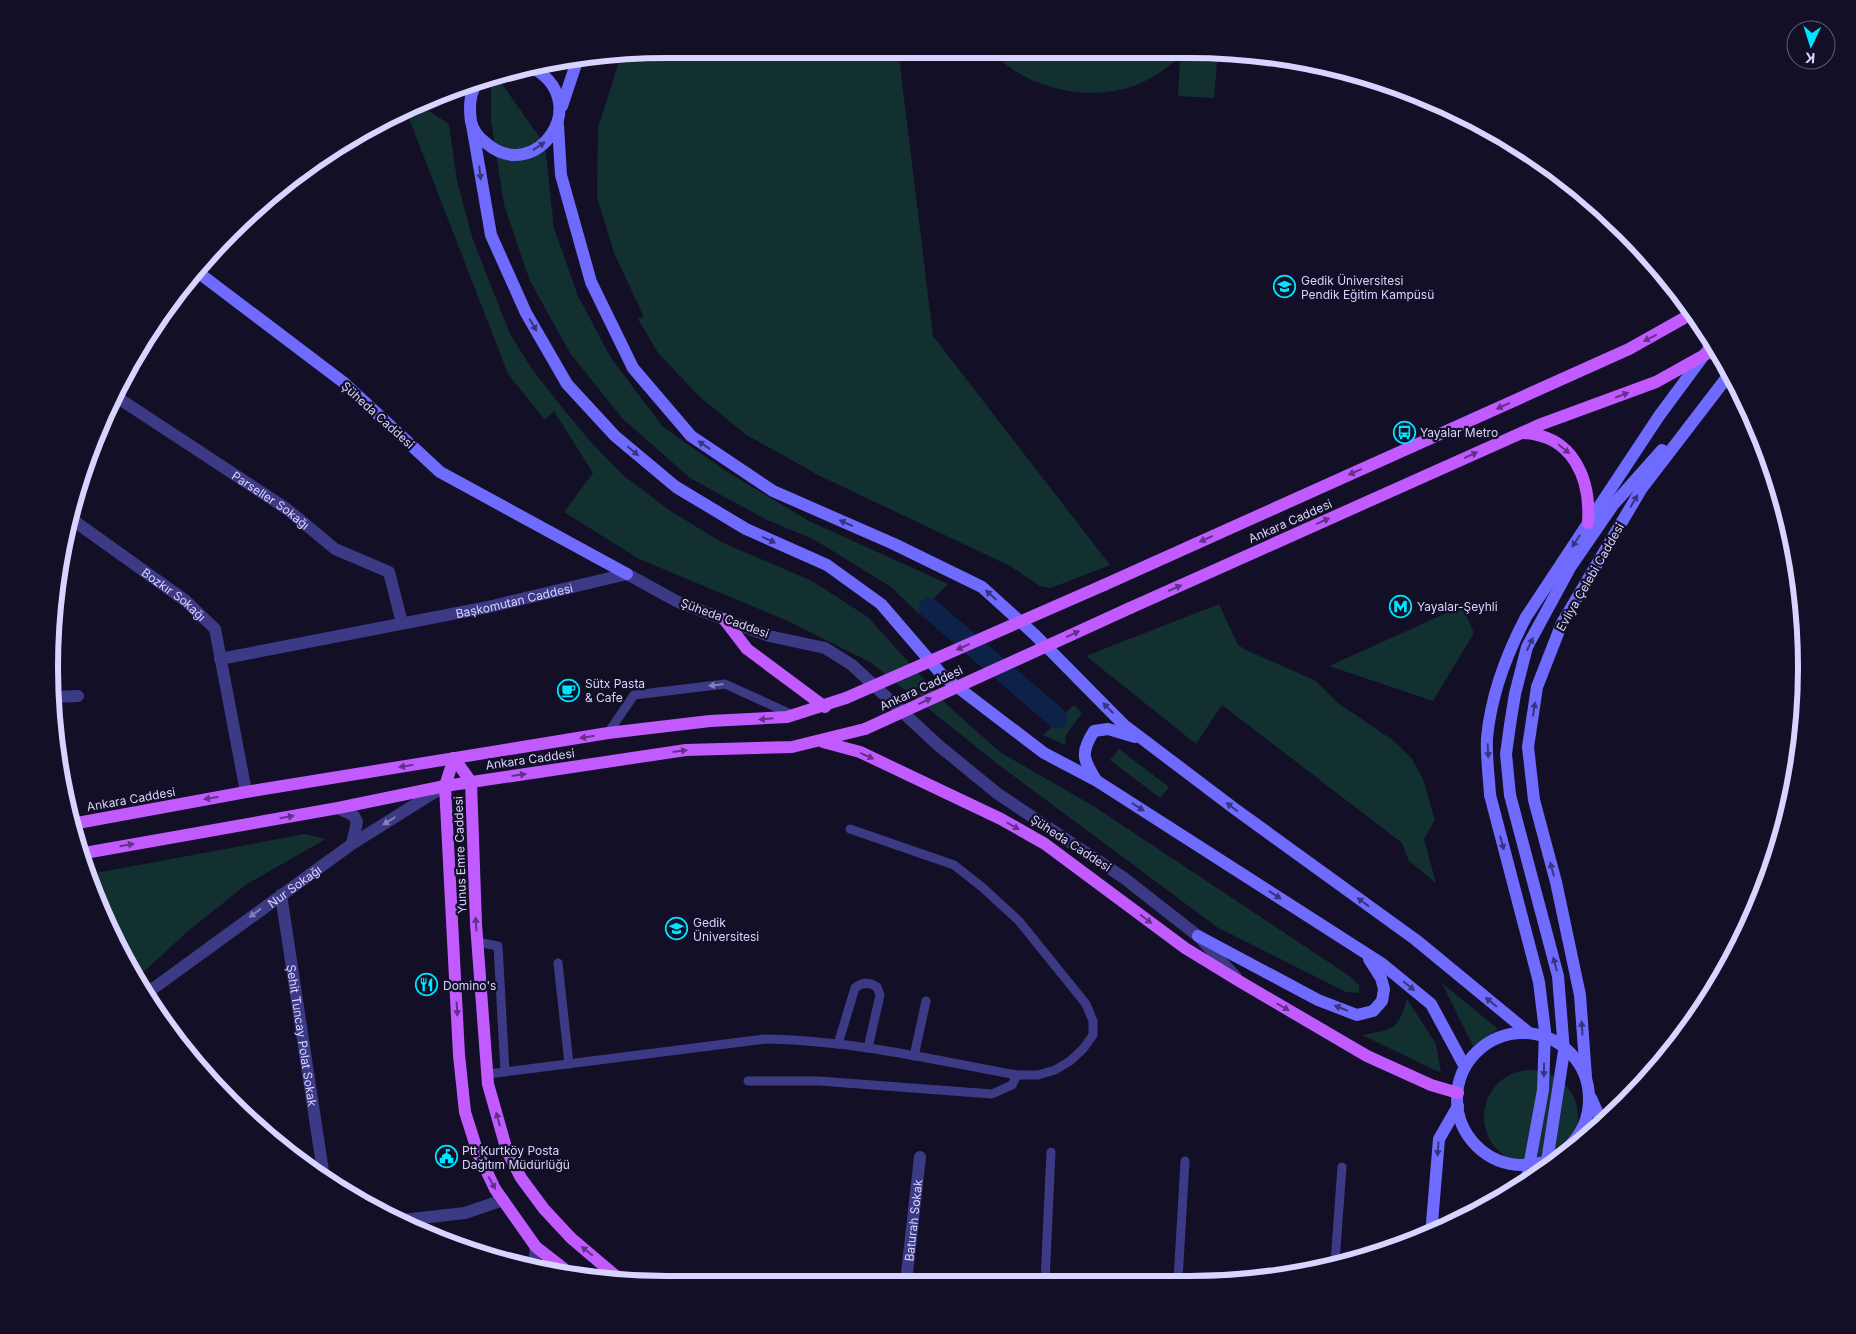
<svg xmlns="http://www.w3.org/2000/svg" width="1856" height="1334" viewBox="0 0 1856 1334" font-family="Inter,sans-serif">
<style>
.green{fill:#12302f}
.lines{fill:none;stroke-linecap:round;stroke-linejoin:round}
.canal{stroke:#0c2248;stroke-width:21}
.lane{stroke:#3d3a85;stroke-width:9}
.street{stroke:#3d3a85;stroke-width:12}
.secondary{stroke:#6f6bff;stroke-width:12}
.primary{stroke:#c25bff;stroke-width:12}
.secondary-bridge{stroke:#6f6bff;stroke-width:12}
.primary-bridge{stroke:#c25bff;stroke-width:12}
.oneway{fill:#38347d}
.oneway2{fill:#623188}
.oneway3{fill:#837fbc}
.labels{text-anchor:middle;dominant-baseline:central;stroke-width:4.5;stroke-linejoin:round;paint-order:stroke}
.poi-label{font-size:12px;fill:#d9d4ff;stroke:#130f26;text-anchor:start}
.street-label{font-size:12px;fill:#d9d4ff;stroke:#130f26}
.rim{fill:none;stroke:#d9d4ff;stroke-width:6}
</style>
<rect width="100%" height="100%" fill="#130f26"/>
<g class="green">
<path d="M 667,49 L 898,49 L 933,336 L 1110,565 L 1051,588 L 1040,586 L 1010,566 L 818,475 L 745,434 L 700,397 L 658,353 L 638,319 L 644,317 L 614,253 L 597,197 L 598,128 L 621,55 Z"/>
<path d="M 989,49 L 1189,49 L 1218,52 L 1214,98 L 1178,96 L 1180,57 C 1166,69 1149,81 1131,87 C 1082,102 1023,87 989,49 Z"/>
<path d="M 495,74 L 545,145 L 554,228 L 578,296 L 611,358 L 663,427 L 726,471 L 809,521 L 948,584 L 919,614 L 891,587 L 815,540 L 765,519 L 690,478 L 622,418 L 570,353 L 530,281 L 504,205 L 491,120 L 491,75 Z"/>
<path d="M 417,103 L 449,124 L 457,181 L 473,240 L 510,334 L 532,369 L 561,406 L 590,441 L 623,475 L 669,510 L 721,542 L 812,581 L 868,617 L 947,705 L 1000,752 L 1095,807 L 1351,977 L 1359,985 L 1359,993 L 1346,992 L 1217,927 L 1000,766 L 870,662 L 788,621 L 639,559 L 564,512 L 593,473 L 554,411 L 545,420 L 508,374 L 410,121 L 408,108 Z"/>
<path d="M 1219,604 L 1238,645 L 1244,649 L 1316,681 L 1338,703 L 1394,741 L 1412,759 L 1423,779 L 1435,820 L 1424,839 L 1436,883 L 1409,861 L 1402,843 L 1222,705 L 1196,744 L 1086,656 Z"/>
<path d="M 1462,606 L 1474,633 L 1433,701 L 1329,666 Z"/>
<path d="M 1074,705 L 1082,713 L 1066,735 L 1065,745 L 1043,735 Z"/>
<path d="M 1119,749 L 1169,787 L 1160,798 L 1110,760 Z"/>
<path d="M 305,834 L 326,839 L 247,884 L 187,932 L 137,978 L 112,940 L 85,875 Z"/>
<path d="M 1442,983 L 1498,1029 L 1473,1046 Z"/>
<path d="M 1407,999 L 1436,1044 L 1441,1073 L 1362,1035 C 1393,1029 1398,1031 1407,999 Z"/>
<circle cx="1531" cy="1117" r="47"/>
</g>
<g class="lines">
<path class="canal" d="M 929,608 L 1057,718"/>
<g class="lane">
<path d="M 608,733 L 634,695 L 725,684 L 793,715"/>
<path d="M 477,942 L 498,946 L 505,1072"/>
<path d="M 558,963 L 569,1064"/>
<path d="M 838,1044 L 855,988 C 862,982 869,982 877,987 L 880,995 L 868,1048"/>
<path d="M 914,1056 L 926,1001"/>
<path d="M 488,1074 L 765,1039 C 850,1040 934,1060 1017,1075 L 1038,1075 L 1055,1070 L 1070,1061 L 1083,1049 L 1093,1035 L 1093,1021 L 1086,1004 L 1019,921 L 982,887 L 954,865 L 850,829"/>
<path d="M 748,1081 L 819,1081 L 992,1094 L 1012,1085 L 1017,1075"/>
<path d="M 1335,1262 L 1342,1167"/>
<path d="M 1178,1280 L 1185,1161"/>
<path d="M 1045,1281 L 1051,1152"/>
</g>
<g class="street">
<path id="s1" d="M 112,394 L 287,509 L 335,549 L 389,572 L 402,623"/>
<path id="s2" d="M 70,518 L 186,601 L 215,629 L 246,792"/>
<path id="s3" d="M 220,659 L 488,607 L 627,574 L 678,602 L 769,636 L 825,648 L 852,665 L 938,745 L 998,794 L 1124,878 L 1198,936 L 1236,977"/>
<path d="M 54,697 L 78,696"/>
<path d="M 338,808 L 354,816 L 357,822 L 352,844"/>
<path id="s4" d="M 281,895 L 324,1178"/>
<path id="s5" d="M 147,993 L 352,844 L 443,787"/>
<path d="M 394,1221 L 465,1213 L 503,1200"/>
<path d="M 533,1269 L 536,1247"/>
<path id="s6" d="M 906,1282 L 920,1157"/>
</g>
<g class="secondary">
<path d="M 481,79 C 469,90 469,106 471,122 C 473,130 479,138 486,143 C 536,186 596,101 531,67"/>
<path d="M 562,106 L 577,61"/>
<path d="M 472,125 L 491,235 L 526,313 L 567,384 L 615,436 L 676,487 L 746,529 L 827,565 L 881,604 L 943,676 L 1044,753 L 1097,781 L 1381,963 L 1431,1004 L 1465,1067"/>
<path d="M 558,125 L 561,175 L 591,282 L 633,368 L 691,436 L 773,491 L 894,544 L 982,587 L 1034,634 L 1124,725 L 1235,809 L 1416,940 L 1529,1033"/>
<path d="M 195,270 L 343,382 L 440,472 L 627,574"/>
<path d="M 1096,780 C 1083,759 1080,753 1094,731 L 1108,729 L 1135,737"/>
<path d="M 1490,795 C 1489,777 1486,756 1487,738 C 1491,695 1506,655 1526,617 L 1659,416 L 1713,343"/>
<path d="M 1510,795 L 1506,754 L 1510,725 L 1515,694 L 1527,647 L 1571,566 L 1613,505 L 1662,450"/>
<path d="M 1198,936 L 1318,1000 L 1357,1015 L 1373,1011 L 1382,1001 L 1384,989 L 1381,978 L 1369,959"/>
<circle cx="1523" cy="1099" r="66"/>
<path d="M 1586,1077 L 1580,995 L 1556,882 L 1534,800 L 1528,747 L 1537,687 L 1562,623 L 1642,488 L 1731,372"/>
<path d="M 1591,1098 L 1603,1125"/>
<path d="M 1431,1235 L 1439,1139 L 1458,1106"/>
</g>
<g class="primary">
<path d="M 1522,433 C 1573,435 1591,478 1588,523"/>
<path d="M 1104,585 L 1629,349 L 1693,313"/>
<path d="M 1130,608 L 1539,425 L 1656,382 L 1717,348"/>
<path d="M 724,619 L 747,649 L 825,707"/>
<path d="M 823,742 L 860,752 L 1001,819 L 1045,844 L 1185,948 L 1239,981 L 1367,1056 L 1431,1085 L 1458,1093"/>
<path d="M 454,758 L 471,782 L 476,924 L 488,1084 L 507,1151 L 521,1178 L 544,1209 L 571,1238 L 624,1283"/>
<path d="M 454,758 L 445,786 L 459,1055 L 465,1112 L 478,1153 L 495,1189 L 536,1247 L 572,1275"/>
<path d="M 72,824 L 246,792 L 608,733 L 710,721 L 787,717 L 846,698"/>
<path d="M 79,854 L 338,808 L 445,786 L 686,750 L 792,747 L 865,729"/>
</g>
<g class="secondary-bridge">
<path d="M 1490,795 L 1539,982 L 1545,1031 L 1543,1090 L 1526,1183"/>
<path d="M 1510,795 L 1558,976 L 1564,1051 L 1546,1168"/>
</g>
<g class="primary-bridge">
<path d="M 846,698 L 1104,585"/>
<path d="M 865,729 L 1130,608"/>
</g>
</g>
<defs><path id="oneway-solid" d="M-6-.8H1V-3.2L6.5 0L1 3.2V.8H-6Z" transform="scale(1.25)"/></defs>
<g class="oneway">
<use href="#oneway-solid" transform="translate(539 146) rotate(-33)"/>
<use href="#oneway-solid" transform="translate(480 173) rotate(83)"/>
<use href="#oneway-solid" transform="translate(533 325) rotate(60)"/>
<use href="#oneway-solid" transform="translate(704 445) rotate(-146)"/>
<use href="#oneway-solid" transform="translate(633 451) rotate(40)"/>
<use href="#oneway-solid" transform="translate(1634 501) rotate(-60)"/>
<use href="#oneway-solid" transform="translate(846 523) rotate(-156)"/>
<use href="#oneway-solid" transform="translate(769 540) rotate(24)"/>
<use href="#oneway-solid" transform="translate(1576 541) rotate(123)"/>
<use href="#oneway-solid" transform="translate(991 595) rotate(-138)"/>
<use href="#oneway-solid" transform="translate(1530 644) rotate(-65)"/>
<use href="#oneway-solid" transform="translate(1108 708) rotate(-135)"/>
<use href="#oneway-solid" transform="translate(1534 709) rotate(-81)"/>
<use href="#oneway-solid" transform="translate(1488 751) rotate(87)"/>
<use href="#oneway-solid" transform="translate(1138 807) rotate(33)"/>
<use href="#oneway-solid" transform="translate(1232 807) rotate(-143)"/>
<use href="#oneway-solid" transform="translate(1502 843) rotate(75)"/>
<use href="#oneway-solid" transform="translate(1552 869) rotate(-105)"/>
<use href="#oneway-solid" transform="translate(1275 895) rotate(33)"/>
<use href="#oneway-solid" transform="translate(1363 902) rotate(-144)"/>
<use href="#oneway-solid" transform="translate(1555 964) rotate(-105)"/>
<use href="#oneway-solid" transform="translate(1409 986) rotate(39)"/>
<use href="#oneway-solid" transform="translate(1491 1002) rotate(-141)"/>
<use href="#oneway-solid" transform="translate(1341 1008) rotate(-158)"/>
<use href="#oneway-solid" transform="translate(1582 1028) rotate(-94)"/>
<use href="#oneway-solid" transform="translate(1544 1070) rotate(91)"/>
<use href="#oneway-solid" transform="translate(1438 1149) rotate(94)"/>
</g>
<g class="oneway2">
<use href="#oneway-solid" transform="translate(1650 338) rotate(153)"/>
<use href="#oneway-solid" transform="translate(1622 395) rotate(-20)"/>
<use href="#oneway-solid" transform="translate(1503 406) rotate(156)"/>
<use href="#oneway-solid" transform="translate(1564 449) rotate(39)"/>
<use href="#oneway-solid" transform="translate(1471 455) rotate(-24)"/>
<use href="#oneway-solid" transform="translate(1355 472) rotate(156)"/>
<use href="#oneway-solid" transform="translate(1323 521) rotate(-24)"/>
<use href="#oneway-solid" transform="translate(1206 539) rotate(156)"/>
<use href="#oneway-solid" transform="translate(1175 588) rotate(-24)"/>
<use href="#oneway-solid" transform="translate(1073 634) rotate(-25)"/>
<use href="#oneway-solid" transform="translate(963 647) rotate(156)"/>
<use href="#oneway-solid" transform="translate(925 701) rotate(-25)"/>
<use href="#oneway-solid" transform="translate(766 719) rotate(175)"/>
<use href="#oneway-solid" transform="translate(587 737) rotate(171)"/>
<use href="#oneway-solid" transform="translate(680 751) rotate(-7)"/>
<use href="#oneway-solid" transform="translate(867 756) rotate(24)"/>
<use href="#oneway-solid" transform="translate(406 766) rotate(171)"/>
<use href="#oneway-solid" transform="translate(519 775) rotate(-8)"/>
<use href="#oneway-solid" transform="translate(211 798) rotate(170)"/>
<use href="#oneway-solid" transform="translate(287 817) rotate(-10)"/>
<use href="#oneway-solid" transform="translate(1013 826) rotate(30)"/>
<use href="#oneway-solid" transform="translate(127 845) rotate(-10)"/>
<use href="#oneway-solid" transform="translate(1146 919) rotate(37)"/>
<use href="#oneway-solid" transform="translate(476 924) rotate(-94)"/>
<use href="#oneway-solid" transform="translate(1283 1007) rotate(30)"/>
<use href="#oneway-solid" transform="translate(457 1009) rotate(87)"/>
<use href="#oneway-solid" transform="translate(498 1119) rotate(-105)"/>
<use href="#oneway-solid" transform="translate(492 1183) rotate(61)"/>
<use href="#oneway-solid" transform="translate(587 1251) rotate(-141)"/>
</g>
<g class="oneway3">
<use href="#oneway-solid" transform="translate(716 685) rotate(173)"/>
<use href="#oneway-solid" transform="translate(389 821) rotate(148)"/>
<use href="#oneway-solid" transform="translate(255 913) rotate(144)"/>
</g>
<defs>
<symbol id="university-ring" viewBox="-11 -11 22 22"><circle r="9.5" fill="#130f26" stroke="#00e5ff" stroke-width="1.5"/><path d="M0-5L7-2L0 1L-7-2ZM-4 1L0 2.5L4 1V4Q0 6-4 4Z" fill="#00e5ff"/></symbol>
<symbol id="bus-ring" viewBox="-11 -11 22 22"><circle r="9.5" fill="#130f26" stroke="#00e5ff" stroke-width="1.5"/><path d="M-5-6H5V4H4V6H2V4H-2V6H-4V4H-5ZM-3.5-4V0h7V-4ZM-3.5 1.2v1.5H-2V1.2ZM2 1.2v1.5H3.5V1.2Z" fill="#00e5ff"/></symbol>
<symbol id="metro-ring" viewBox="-11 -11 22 22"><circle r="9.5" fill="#130f26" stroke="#00e5ff" stroke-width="1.5"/><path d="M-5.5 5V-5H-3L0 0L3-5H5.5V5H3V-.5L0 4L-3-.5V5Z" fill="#00e5ff"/></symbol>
<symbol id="cafe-ring" viewBox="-11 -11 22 22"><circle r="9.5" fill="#130f26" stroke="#00e5ff" stroke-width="1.5"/><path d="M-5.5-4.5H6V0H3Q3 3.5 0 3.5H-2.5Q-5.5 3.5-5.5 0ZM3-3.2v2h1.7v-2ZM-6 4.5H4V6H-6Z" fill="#00e5ff"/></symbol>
<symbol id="school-ring" viewBox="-11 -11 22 22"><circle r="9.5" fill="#130f26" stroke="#00e5ff" stroke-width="1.5"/><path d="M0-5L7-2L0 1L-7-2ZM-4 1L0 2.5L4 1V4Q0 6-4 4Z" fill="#00e5ff"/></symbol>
<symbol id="restaurant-ring" viewBox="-11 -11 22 22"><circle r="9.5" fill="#130f26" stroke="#00e5ff" stroke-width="1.5"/><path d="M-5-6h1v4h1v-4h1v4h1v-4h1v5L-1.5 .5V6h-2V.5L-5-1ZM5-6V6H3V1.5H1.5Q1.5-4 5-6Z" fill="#00e5ff"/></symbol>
<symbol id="civic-ring" viewBox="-11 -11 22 22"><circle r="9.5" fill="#130f26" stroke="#00e5ff" stroke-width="1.5"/><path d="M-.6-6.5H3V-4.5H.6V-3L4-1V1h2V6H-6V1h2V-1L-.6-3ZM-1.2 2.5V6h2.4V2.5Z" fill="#00e5ff"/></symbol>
</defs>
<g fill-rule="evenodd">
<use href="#university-ring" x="1272" y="274" width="25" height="25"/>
<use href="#bus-ring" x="1392" y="420" width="25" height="25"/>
<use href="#metro-ring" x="1388" y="594" width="25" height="25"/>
<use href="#cafe-ring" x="556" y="678" width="25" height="25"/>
<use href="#school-ring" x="664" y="916" width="25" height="25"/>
<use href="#restaurant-ring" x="414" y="972" width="25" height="25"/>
<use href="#civic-ring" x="434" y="1144" width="25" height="25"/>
</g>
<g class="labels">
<g class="poi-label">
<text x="1301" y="280">Gedik Üniversitesi<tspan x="1301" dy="14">Pendik Eğitim Kampüsü</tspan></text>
<text x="1420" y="432">Yayalar Metro</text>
<text x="1417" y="606">Yayalar-Şeyhli</text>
<text x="585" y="683">Sütx Pasta<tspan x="585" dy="14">&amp; Cafe</tspan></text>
<text x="693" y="922">Gedik<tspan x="693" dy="14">Üniversitesi</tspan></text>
<text x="443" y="985">Domino's</text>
<text x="462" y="1150">Ptt Kurtköy Posta<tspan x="462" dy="14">Dağıtım Müdürlüğü</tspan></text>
</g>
<g class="street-label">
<text transform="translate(378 415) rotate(42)">Şüheda Caddesi</text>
<text stroke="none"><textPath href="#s1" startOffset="191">Parseller Sokağı</textPath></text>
<text transform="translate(1290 521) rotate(-24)">Ankara Caddesi</text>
<text transform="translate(1590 577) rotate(-60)">Evliya Çelebi Caddesi</text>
<text stroke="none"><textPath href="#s2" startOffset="129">Bozkır Sokağı</textPath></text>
<text stroke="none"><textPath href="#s3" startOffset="300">Başkomutan Caddesi</textPath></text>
<text transform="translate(725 618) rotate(20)">Şüheda Caddesi</text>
<text transform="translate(921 688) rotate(-25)">Ankara Caddesi</text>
<text transform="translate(530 759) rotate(-8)">Ankara Caddesi</text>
<text transform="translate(131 799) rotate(-10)">Ankara Caddesi</text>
<text transform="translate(1071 843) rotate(33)">Şüheda Caddesi</text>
<text transform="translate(460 855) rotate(-92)">Yunus Emre Caddesi</text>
<text stroke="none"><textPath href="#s5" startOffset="182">Nur Sokağı</textPath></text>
<text stroke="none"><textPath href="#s4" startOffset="142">Şehit Tuncay Polat Sokak</textPath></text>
<text stroke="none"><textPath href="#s6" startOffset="62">Baturah Sokak</textPath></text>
</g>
</g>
<path d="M0 0H1856V1334H0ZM667 58H1189A609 609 0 0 1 1798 667V667A609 609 0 0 1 1189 1276H667A609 609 0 0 1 58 667V667A609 609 0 0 1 667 58Z" fill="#130f26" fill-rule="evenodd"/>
<path class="rim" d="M667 58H1189A609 609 0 0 1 1798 667V667A609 609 0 0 1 1189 1276H667A609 609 0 0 1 58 667V667A609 609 0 0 1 667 58Z"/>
<g transform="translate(1811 45) rotate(184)"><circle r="24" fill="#130f26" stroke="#625e7d"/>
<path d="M0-4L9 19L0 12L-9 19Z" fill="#00e5ff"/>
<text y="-8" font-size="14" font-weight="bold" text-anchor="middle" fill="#d9d4ff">K</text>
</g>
</svg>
